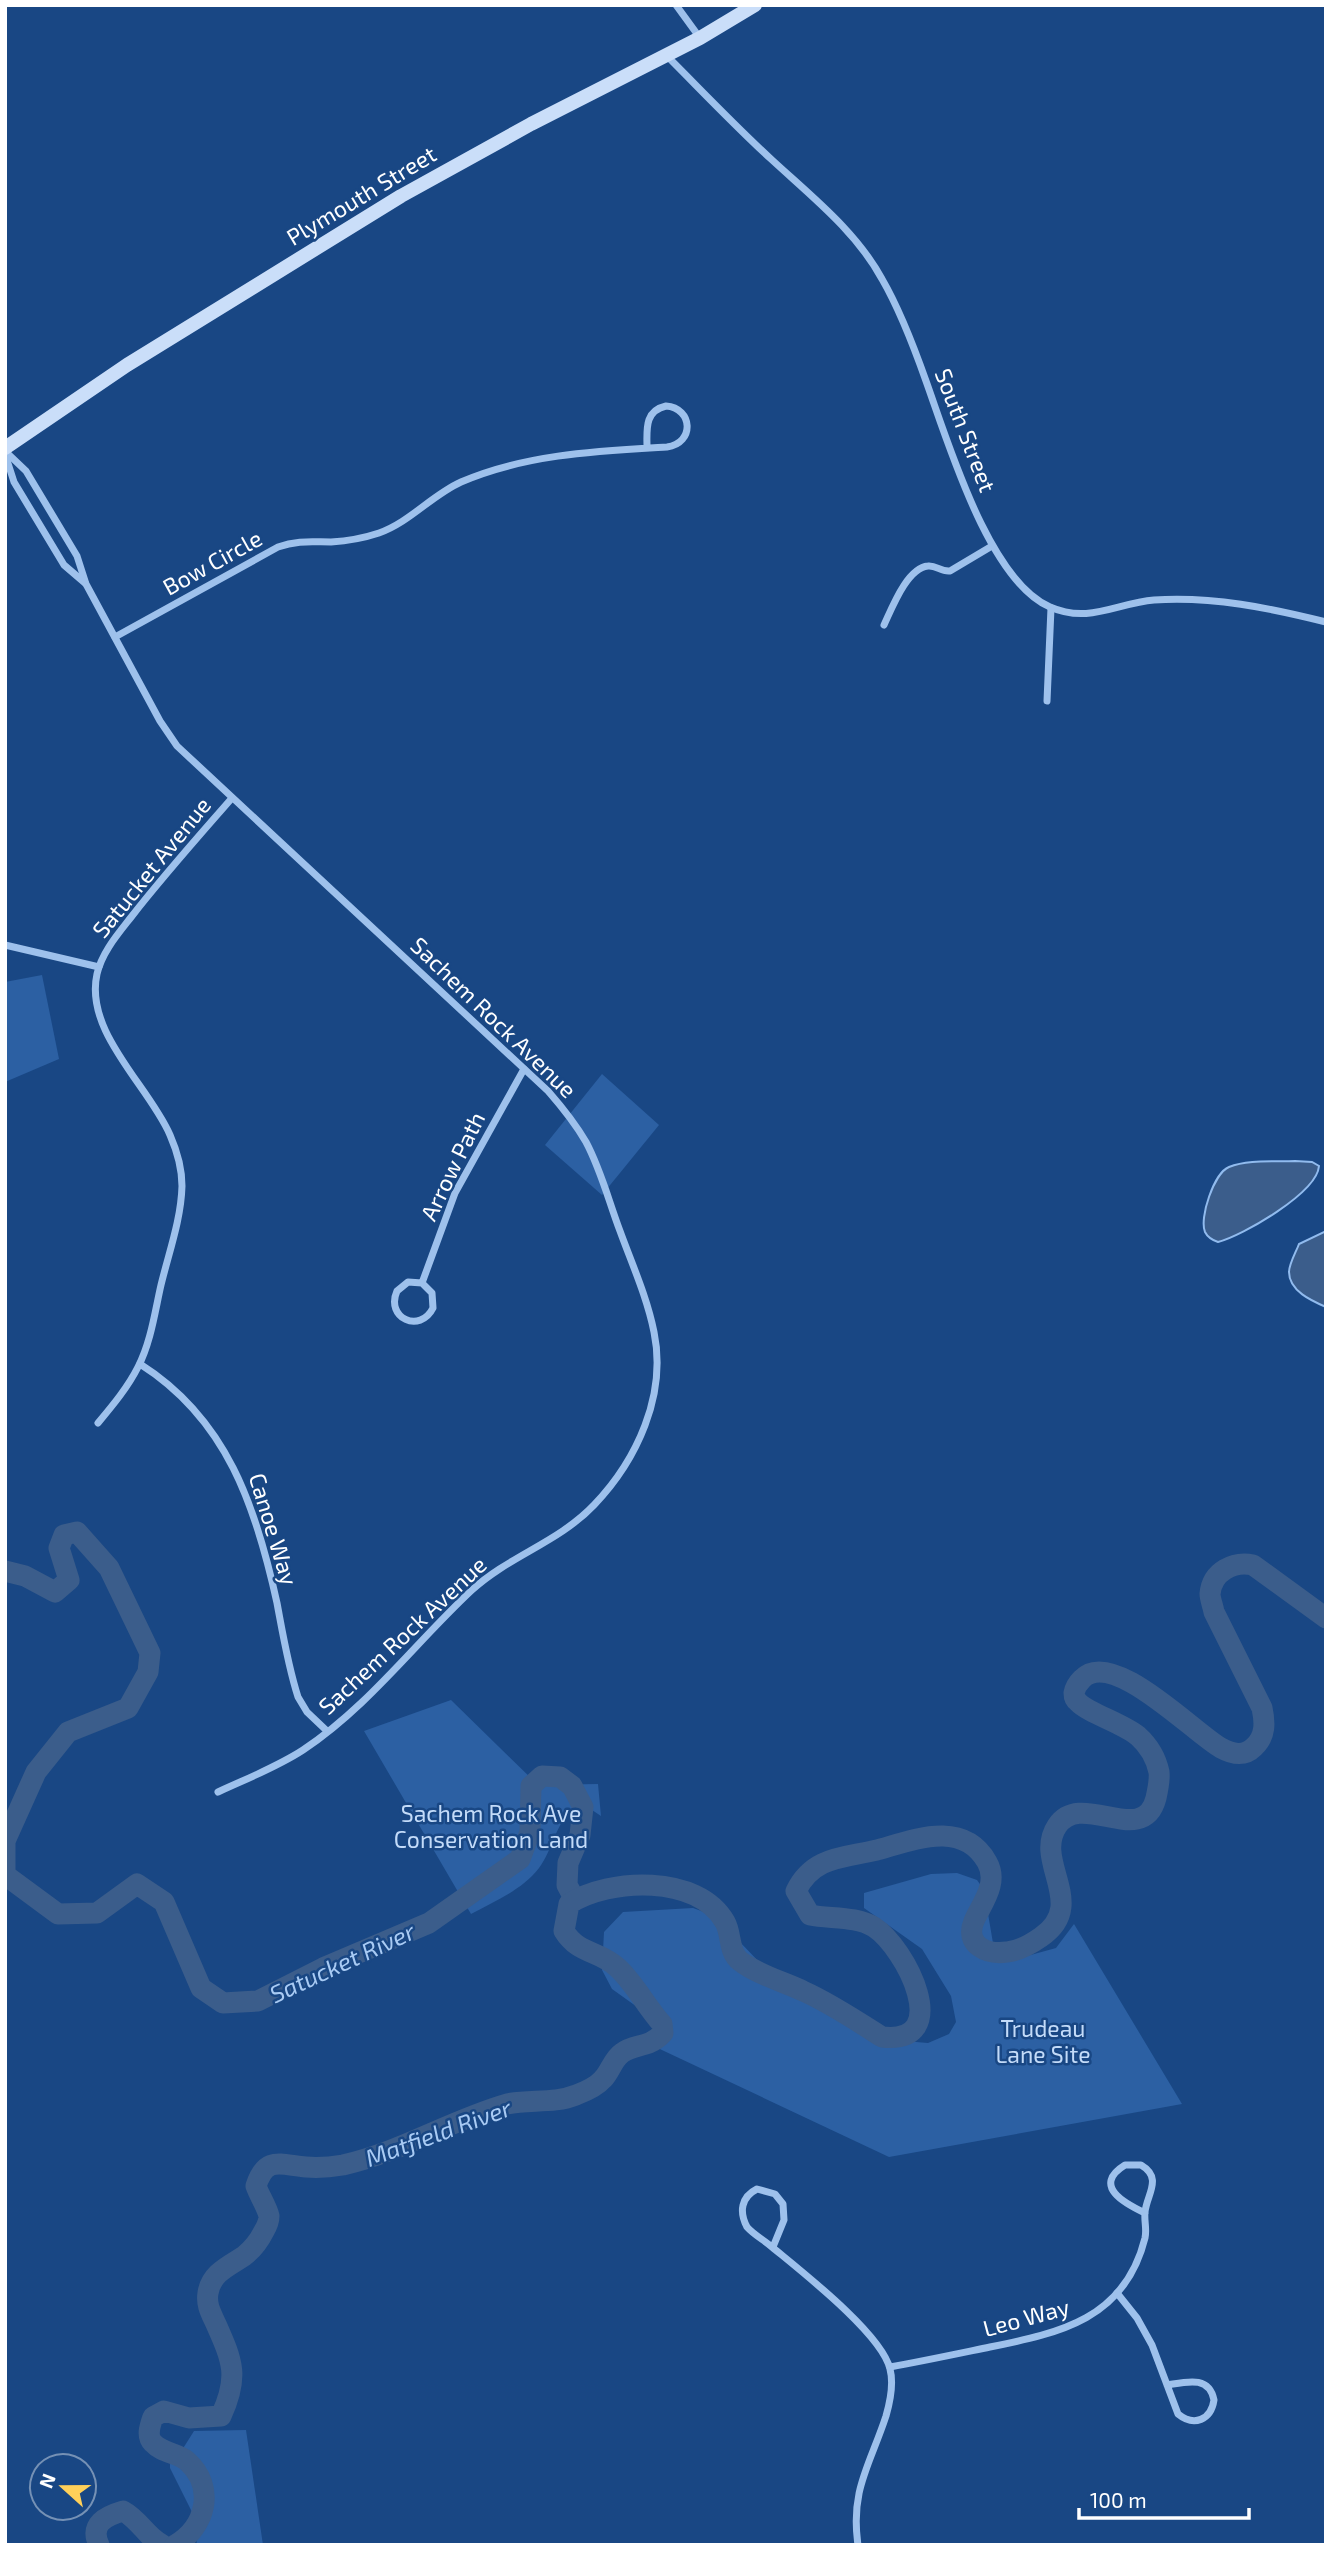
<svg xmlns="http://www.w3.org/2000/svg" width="1331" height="2550" viewBox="0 0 1331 2550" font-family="'Exo 2',sans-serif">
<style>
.green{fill:#2c60a3}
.water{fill:#3b5d8b;stroke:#91bbee;stroke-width:2}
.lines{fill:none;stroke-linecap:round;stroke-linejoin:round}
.river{stroke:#3b5d8b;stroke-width:21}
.minor{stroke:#9ec1ec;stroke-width:7}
.secondary{stroke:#cadef9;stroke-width:14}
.labels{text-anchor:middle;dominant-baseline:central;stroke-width:5;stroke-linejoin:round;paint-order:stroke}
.street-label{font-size:23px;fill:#fff;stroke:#194784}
.park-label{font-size:23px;fill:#c3dbf9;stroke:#194784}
.water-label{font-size:24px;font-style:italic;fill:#a9cbf4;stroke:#194784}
</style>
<rect width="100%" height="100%" fill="#194784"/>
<g class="green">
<path d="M 42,975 L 59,1059 L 5,1082 L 5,982 Z"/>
<path d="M 602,1074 L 659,1125 L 602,1195 L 545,1145 Z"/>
<path d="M 451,1700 L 538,1785 L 598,1784 L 601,1816 L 592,1810 L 575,1808 C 555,1822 553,1850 539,1868 C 522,1890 495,1901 471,1914 L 364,1731 Z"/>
<path d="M 957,1873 L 977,1880 L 984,1890 L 994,1949 L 1012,1960 L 1056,1948 L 1074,1924 L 1182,2104 L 889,2157 L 647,2043 L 656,2031 L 654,2019 L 612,1989 L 602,1970 L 604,1932 L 623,1912 L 693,1908 L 715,1916 L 761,1964 L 813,2007 L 892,2040 L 928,2043 L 949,2034 L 956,2022 L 951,1996 L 922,1949 L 864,1908 L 864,1893 L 931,1874 Z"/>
<path d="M 246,2430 L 263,2545 L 197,2545 L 194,2516 L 170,2468 L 170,2459 L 182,2450 L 194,2431 Z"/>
</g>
<g class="water">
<path d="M 1295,1161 L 1312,1162 L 1319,1166 C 1317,1193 1242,1236 1218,1242 C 1212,1240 1208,1238 1205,1232 C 1199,1218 1214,1173 1229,1167 C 1248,1159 1275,1162 1295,1161 Z"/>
<path d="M 1326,1231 L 1326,1307 C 1312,1301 1289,1291 1289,1272 C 1289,1264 1296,1252 1299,1244 Z"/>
</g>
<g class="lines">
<g class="river">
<path d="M 5,1571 L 25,1576 L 55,1592 L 69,1580 L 59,1548 L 64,1535 L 77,1532 L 109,1568 L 150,1653 L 148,1672 L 128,1708 L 68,1732 L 36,1772 L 5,1841 L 5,1875 L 58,1914 L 97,1913 L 137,1884 L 164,1902 L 201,1988 L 223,2003 L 258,2001 L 323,1968 L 429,1923 L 520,1859 L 530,1832 L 531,1786 L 542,1776 L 560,1777 L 572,1786 L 583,1807 L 580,1835 L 568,1863 L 567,1885 L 575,1900"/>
<path d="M 99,2545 C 89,2524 106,2516 123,2511 C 140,2520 147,2538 163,2545"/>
<path d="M 175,2545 C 206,2527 216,2487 187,2461 C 178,2453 162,2453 153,2443 C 146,2436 150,2426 153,2417 L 164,2411 L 189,2418 L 221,2416 C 239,2377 233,2362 216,2324 C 211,2313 206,2305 208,2293 C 211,2273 229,2266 244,2256 C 253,2249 259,2241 264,2231 C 267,2226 269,2222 269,2216 C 267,2207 259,2195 256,2186 C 266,2155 281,2165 306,2167 C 318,2168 331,2167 343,2165 C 401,2152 451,2120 507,2104 C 529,2099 554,2104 576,2095 C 584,2092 597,2086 603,2079 C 610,2072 613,2059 622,2053 C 635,2043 648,2049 663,2033 L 662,2024 C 646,2006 635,1984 618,1968 C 599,1950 579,1955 564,1931 L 569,1904 C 609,1878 698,1874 725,1922 C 732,1934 728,1952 740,1961 C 758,1975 782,1981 803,1991 C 830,2003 857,2021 882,2037 C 955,2045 906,1948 874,1927 C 856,1916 830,1919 810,1915 L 796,1891 C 813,1856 844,1858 877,1850 C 913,1840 963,1819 987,1862 C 999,1883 982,1903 974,1921 C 964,1945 987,1955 1007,1952 C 1019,1951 1031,1944 1041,1937 C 1089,1904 1033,1862 1057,1826 C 1081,1789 1143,1849 1156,1798 C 1158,1789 1160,1780 1159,1772 C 1156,1758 1148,1745 1138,1736 C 1122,1723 1088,1713 1078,1702 C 1075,1700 1074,1697 1074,1693 C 1075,1688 1078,1683 1082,1679 C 1112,1647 1194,1733 1221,1748 C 1232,1754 1244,1757 1254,1747 C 1266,1736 1265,1722 1262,1708 L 1214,1612 C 1213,1606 1210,1599 1210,1594 C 1212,1571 1234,1561 1253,1565 L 1326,1618"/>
</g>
<g class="minor">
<path d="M 676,5 L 700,38"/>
<path d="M 666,55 C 701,90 735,126 771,159 C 811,196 856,231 882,279 C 900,310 914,347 926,381 C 948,442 989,581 1050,607 C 1089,624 1117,603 1154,600 C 1212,596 1270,608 1326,622"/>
<path d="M 5,451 L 26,471 L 77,556 L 86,584 L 160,721 L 177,746 L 548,1091 C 562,1107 575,1123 586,1142 C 601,1170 609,1202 620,1231 C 632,1264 647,1297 654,1332 C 667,1395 637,1460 594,1505 C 559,1542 509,1556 472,1590 C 415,1643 369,1706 303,1750 C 277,1767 246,1779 218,1792"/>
<path d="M 5,454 L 14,482 L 64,565 L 85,583"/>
<path d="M 884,625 C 892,608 907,568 928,566 C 936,565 941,572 950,571 L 992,546"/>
<path d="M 115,637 L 278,547 C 297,540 312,542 331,542 C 347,541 364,538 379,533 C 410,522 432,495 461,482 C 526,454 598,451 667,447 C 695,443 693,408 666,406 C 644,411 647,430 647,448"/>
<path d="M 1047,701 L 1051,608"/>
<path d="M 5,945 L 99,967"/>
<path d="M 422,1283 L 432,1293 L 433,1308 C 420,1334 385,1318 397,1291 L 408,1282 L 422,1283 L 455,1193 L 524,1069"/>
<path d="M 140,1364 C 227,1419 256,1507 277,1603 C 283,1635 288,1666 298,1697 L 307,1712 L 327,1731"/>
<path d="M 98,1423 C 113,1405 128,1387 138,1367 C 151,1342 155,1311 161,1285 C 169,1252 181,1220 182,1186 C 182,1169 177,1151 170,1135 C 149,1086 84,1032 97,974 C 102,952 118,934 132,916 C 164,875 198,837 232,798"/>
<path d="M 773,2247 L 784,2220 L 783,2204 L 775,2194 L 757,2189 C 741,2197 739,2212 747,2227 C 754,2235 764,2240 772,2247 C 801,2271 882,2334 890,2369 C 894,2384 890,2402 886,2416 C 870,2465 850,2490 858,2545"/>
<path d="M 1117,2293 L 1137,2318 L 1152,2345 L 1178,2414 C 1194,2427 1211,2420 1214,2400 C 1209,2375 1186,2382 1167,2385"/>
<path d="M 890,2367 C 923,2361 956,2354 990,2347 C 1060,2333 1125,2319 1145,2238 C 1147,2229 1144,2221 1145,2212 C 1147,2194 1163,2178 1141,2165 L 1125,2165 C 1091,2186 1126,2204 1145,2213"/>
</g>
<path class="secondary" d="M 5,448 L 127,365 L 401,196 L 531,124 L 700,38 L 755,5"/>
</g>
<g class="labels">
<g class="street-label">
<text transform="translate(361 195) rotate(-31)">Plymouth Street</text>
<text transform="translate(966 430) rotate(69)">South Street</text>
<text transform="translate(212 562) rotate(-29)">Bow Circle</text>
<text transform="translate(151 867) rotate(-51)">Satucket Avenue</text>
<text transform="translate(494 1017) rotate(44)">Sachem Rock Avenue</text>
<text transform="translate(452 1166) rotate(-64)">Arrow Path</text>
<text transform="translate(274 1529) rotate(73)">Canoe Way</text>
<text transform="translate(402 1635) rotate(-43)">Sachem Rock Avenue</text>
<text transform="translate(1026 2317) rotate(-15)">Leo Way</text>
</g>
<g class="park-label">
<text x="491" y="1813">Sachem Rock Ave<tspan x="491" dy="26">Conservation Land</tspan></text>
<text x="1043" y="2028">Trudeau<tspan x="1043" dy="26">Lane Site</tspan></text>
</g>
<g class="water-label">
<text transform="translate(342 1962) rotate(-25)">Satucket River</text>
<text transform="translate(438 2132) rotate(-20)">Matfield River</text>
</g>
</g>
<rect width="1331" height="2550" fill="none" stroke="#ffffff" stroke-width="14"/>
<g transform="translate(63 2487) rotate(291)"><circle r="33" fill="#194784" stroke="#7591b5" stroke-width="2"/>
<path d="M0-5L12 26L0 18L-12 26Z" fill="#ffd059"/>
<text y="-10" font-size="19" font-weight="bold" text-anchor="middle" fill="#ffffff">N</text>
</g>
<path d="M1079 2508v10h170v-10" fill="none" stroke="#ffffff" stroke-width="3.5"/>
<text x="1090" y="2508" font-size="21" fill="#ffffff" stroke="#194784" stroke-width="5" paint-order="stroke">100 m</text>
</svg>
